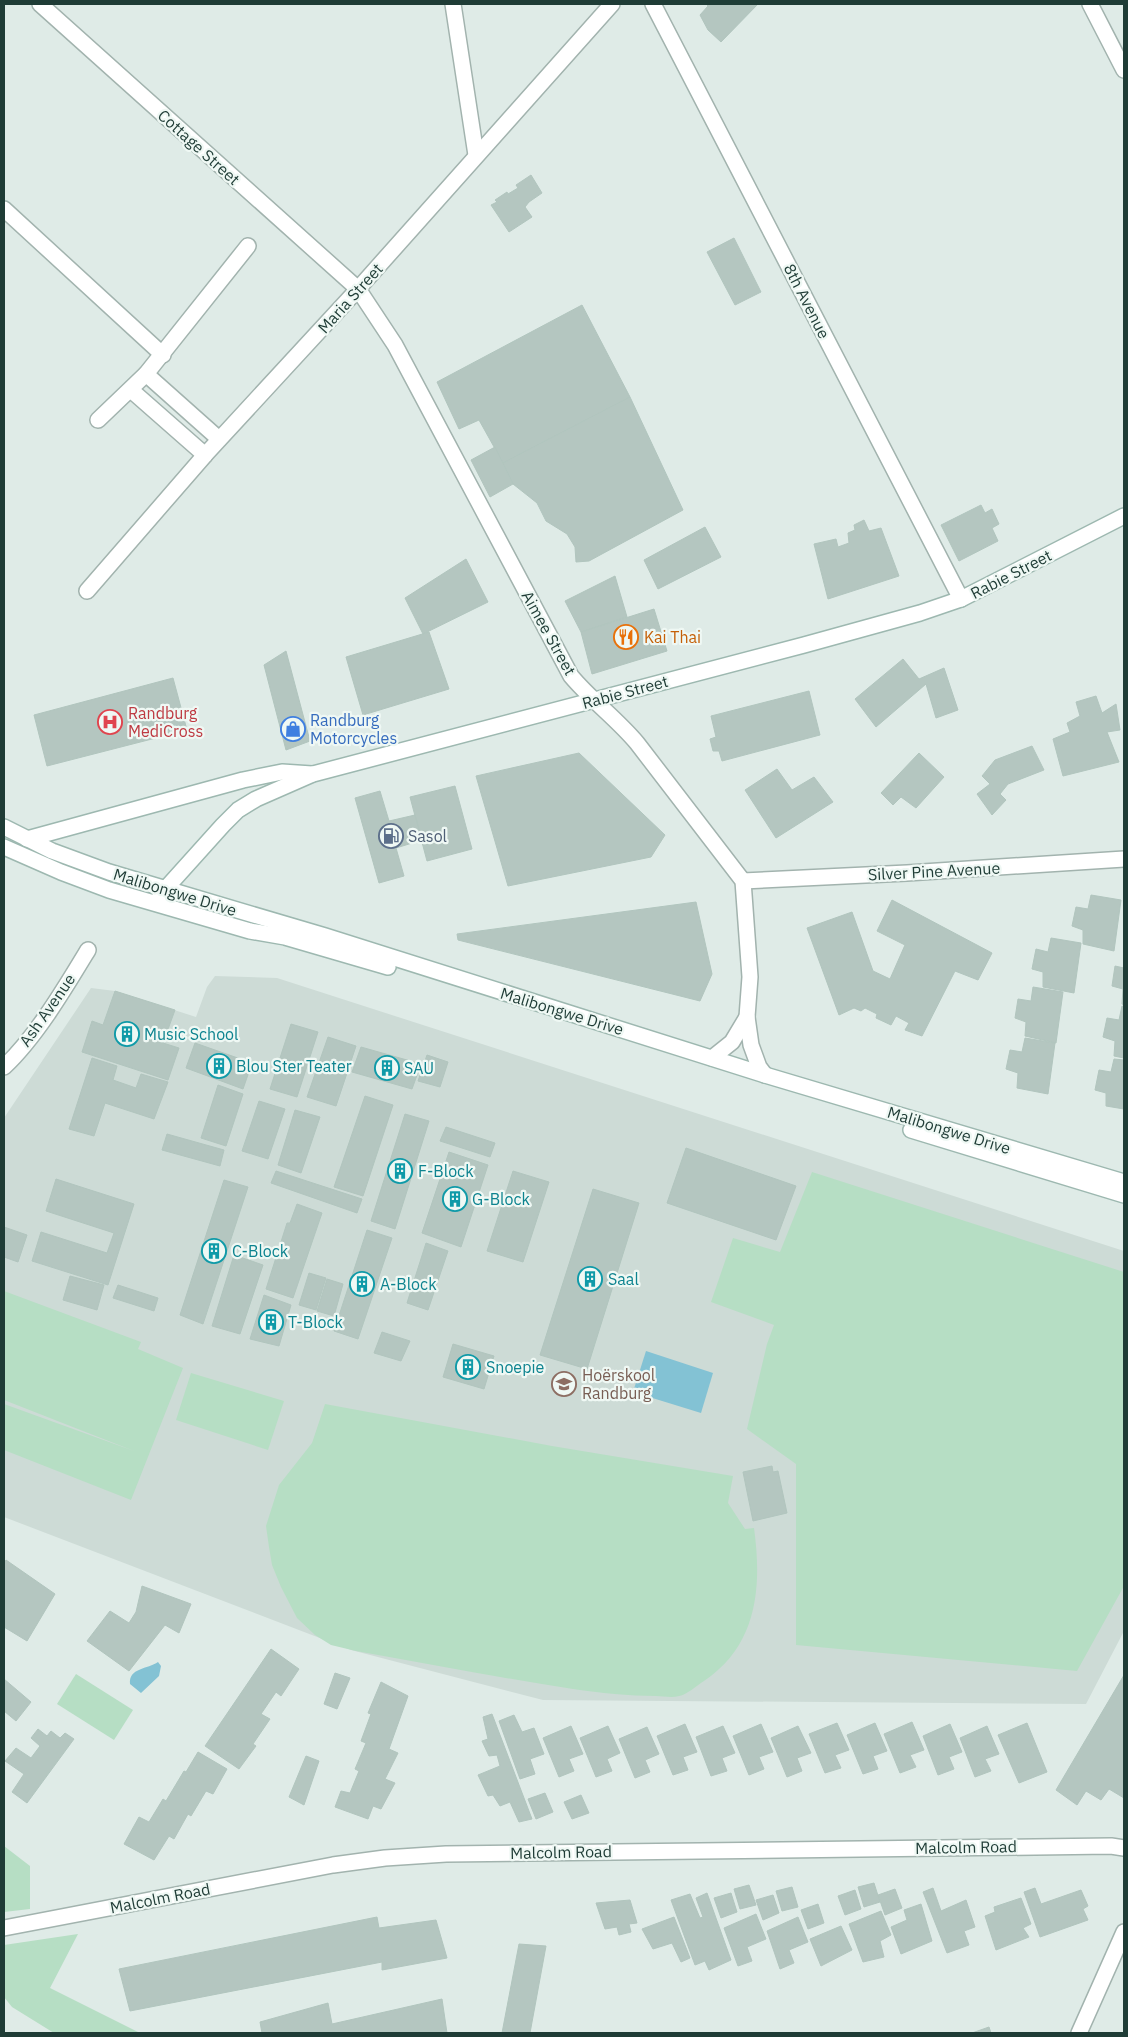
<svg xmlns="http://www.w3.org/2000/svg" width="1128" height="2037" viewBox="0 0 1128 2037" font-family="'IBM Plex Sans',sans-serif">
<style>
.built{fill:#cddbd6}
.green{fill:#b6dec4}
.water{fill:#83c2d4}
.building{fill:#b4c6c0;stroke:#b1c5be}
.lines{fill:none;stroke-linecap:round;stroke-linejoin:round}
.street-casing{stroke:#a2b3ae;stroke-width:18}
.secondary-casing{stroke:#9db8b0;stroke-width:18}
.street{stroke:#fff;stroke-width:15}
.secondary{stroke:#fff;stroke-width:15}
.labels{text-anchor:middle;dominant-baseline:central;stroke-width:4.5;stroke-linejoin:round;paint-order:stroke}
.street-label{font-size:16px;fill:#1f3c36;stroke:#eff8f4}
.food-label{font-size:16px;fill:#c56008;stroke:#eff8f4;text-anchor:start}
.health-label{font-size:16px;fill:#be3a42;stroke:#eff8f4;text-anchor:start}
.shop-label{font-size:16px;fill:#366cbe;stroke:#eff8f4;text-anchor:start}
.service-label{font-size:16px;fill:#4e5e75;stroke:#eff8f4;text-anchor:start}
.culture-label{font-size:16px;fill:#0d838f;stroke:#eff8f4;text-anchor:start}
.education-label{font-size:16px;fill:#785e54;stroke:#eff8f4;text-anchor:start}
</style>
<rect width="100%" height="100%" fill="#dfebe7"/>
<path class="built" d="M 215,976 L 277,978 L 1124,1251 L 1124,1631 L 1086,1704 L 543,1700 L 351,1650 L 4,1517 L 4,1118 L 91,988 L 115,991 L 196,1017 L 207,987 Z"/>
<g class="green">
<path d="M 812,1172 L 1124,1272 L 1124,1586 L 1077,1671 L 796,1645 L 796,1464 L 747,1429 L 767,1344 L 774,1325 L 711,1302 L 733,1238 L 780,1252 Z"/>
<path d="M 4,1291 L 141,1342 L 138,1349 L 183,1368 L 131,1500 L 4,1450 L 4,1404 L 134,1451 L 4,1400 Z"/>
<path d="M 191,1373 L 284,1401 L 268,1450 L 176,1420 Z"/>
<path d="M 325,1404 L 552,1446 L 733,1476 L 728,1503 L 745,1529 L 754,1528 C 762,1586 758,1645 704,1681 C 697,1685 687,1695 679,1696 C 672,1698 663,1696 656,1696 C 628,1696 601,1693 573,1689 C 501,1678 429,1664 356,1651 L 331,1645 L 315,1635 L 297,1618 L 281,1587 L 272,1565 L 269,1547 L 266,1526 L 279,1485 L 312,1443 Z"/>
<path d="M 76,1674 L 133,1710 L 114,1740 L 57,1704 Z"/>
<path d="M 4,1846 L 30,1866 L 30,1909 L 4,1912 Z"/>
<path d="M 78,1934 L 50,1988 L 140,2033 L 54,2033 L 12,2007 L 4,1997 L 4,1945 Z"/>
</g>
<g class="water">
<path d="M 646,1351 L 713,1373 L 701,1413 L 633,1392 Z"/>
<path d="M 158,1662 L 161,1666 L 159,1676 L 141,1693 L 130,1684 C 128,1668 148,1669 158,1662 Z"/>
</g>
<g class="building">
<path d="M 706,4 L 758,4 L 721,42 L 708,30 L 700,15 L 708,6 Z"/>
<path d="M 531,175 L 542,193 L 529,202 L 525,207 L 532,217 L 509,232 L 491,205 L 497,202 L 495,200 L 507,192 L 508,194 L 518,188 L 516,185 Z"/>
<path d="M 734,238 L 761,292 L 735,305 L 707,252 Z"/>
<path d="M 582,305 L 630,397 L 503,463 L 479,420 L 459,429 L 437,382 Z"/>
<path d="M 630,397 L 683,510 L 589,561 L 576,562 L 575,547 L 567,534 L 546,521 L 537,503 L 513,484 L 503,463 Z"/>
<path d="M 495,447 L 513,484 L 490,497 L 471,460 Z"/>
<path d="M 981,505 L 985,513 L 992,509 L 999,524 L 992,528 L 998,541 L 959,561 L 941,525 Z"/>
<path d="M 864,520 L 869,531 L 881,528 L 899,576 L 828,599 L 814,544 L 836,539 L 838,547 L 849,543 L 848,533 L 855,530 L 854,525 Z"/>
<path d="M 705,527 L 721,557 L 658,589 L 644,560 Z"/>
<path d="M 466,559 L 488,602 L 423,634 L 405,598 Z"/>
<path d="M 615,576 L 627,617 L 581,632 L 565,601 Z"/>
<path d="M 654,609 L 667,651 L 592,674 L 581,632 Z"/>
<path d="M 429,632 L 449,689 L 363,715 L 346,657 Z"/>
<path d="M 286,651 L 310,741 L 286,750 L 264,665 Z"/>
<path d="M 903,659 L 919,679 L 944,668 L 958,710 L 936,718 L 926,684 L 876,727 L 855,699 Z"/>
<path d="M 173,678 L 187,730 L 47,766 L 34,715 Z"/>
<path d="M 809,691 L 820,735 L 722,761 L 719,751 L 713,751 L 710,739 L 716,737 L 711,716 Z"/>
<path d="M 1096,696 L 1102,713 L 1116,704 L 1120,730 L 1107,732 L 1119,762 L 1063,776 L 1053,739 L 1070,732 L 1067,723 L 1080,716 L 1076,702 Z"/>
<path d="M 1032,746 L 1044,770 L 1008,784 L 1000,794 L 1006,800 L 992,815 L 977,794 L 990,784 L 982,776 L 995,760 Z"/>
<path d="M 579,753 L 665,835 L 651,857 L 508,886 L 476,776 Z"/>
<path d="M 919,753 L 944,777 L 916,808 L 901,797 L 893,805 L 881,793 Z"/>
<path d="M 777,769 L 792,790 L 814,777 L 833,802 L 776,838 L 745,790 Z"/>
<path d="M 455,786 L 472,849 L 427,861 L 410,797 Z"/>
<path d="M 380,791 L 389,821 L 415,815 L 422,840 L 396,848 L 404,876 L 379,883 L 355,798 Z"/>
<path d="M 1091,895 L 1121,900 L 1114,951 L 1083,944 L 1083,930 L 1072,926 L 1076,907 L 1088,909 Z"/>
<path d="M 892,900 L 992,953 L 978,980 L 955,971 L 922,1036 L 905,1030 L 909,1023 L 896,1016 L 891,1025 L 876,1018 L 877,1014 L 865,1008 L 861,1011 L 854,1008 L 839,1015 L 807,928 L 852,912 L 873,971 L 890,979 L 905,945 L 877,931 Z"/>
<path d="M 696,902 L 712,974 L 700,1001 L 458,940 L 457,934 Z"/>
<path d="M 1051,938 L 1081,943 L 1074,993 L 1043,987 L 1043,972 L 1032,969 L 1036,949 L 1048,952 Z"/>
<path d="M 1115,966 L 1124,968 L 1124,1005 L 1122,1004 L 1123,989 L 1112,986 Z"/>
<path d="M 1033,987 L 1063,992 L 1056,1043 L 1025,1036 L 1026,1022 L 1015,1018 L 1018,999 L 1031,1001 Z"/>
<path d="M 115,991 L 175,1010 L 163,1043 L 179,1048 L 168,1080 L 82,1052 L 92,1021 L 103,1025 Z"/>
<path d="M 1122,1006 L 1124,1007 L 1124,1058 L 1114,1056 L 1115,1041 L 1103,1037 L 1107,1018 L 1119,1020 Z"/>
<path d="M 291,1024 L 318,1032 L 297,1097 L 270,1089 Z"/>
<path d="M 328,1037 L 356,1046 L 336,1106 L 307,1097 Z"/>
<path d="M 1025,1038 L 1055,1043 L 1048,1094 L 1017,1088 L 1018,1073 L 1006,1069 L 1010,1050 L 1022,1052 Z"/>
<path d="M 195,1043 L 252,1063 L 243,1089 L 186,1068 Z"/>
<path d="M 361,1047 L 421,1064 L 412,1089 L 352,1072 Z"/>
<path d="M 427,1055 L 448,1062 L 440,1087 L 418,1081 Z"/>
<path d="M 92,1058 L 117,1066 L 113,1080 L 136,1088 L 141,1074 L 168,1082 L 154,1119 L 105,1103 L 94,1136 L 69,1129 Z"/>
<path d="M 1114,1059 L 1124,1060 L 1124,1109 L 1106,1106 L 1106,1093 L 1095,1090 L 1099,1070 L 1111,1072 Z"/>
<path d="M 218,1085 L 243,1094 L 226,1146 L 201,1138 Z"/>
<path d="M 365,1096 L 393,1105 L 363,1196 L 334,1187 Z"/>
<path d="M 259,1101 L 285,1109 L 268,1159 L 242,1151 Z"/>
<path d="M 295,1110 L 320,1117 L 301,1173 L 278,1165 Z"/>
<path d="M 405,1114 L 429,1121 L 395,1229 L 371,1221 Z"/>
<path d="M 446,1127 L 495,1143 L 490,1157 L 440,1141 Z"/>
<path d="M 167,1134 L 224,1150 L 220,1166 L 162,1150 Z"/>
<path d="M 686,1148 L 796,1186 L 776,1240 L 667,1203 Z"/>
<path d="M 449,1152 L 488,1165 L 461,1247 L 422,1233 Z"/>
<path d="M 276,1171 L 362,1199 L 357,1213 L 271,1183 Z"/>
<path d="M 513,1171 L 549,1182 L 523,1262 L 487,1251 Z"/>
<path d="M 56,1179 L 134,1204 L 108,1285 L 32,1261 L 41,1232 L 107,1253 L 114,1233 L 46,1211 Z"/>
<path d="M 224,1180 L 248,1187 L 203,1324 L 180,1315 Z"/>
<path d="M 593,1189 L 639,1203 L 587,1369 L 540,1355 Z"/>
<path d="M 297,1204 L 322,1213 L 293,1298 L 266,1289 L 287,1223 L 290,1223 Z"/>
<path d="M 4,1227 L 27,1235 L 18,1262 L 4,1257 Z"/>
<path d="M 367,1230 L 392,1238 L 358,1339 L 334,1331 Z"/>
<path d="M 426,1243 L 448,1251 L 428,1310 L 407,1303 Z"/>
<path d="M 234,1255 L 263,1265 L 240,1334 L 212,1326 Z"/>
<path d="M 309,1273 L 326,1278 L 316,1310 L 299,1305 Z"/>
<path d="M 70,1276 L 104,1285 L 97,1310 L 63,1300 Z"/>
<path d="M 327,1279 L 343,1284 L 334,1316 L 317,1311 Z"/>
<path d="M 118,1285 L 158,1298 L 154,1311 L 113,1298 Z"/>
<path d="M 264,1295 L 291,1305 L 279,1346 L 250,1339 Z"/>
<path d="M 382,1332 L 410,1341 L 401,1361 L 374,1353 Z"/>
<path d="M 453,1344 L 494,1356 L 484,1389 L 443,1377 Z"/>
<path d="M 772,1466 L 773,1472 L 778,1471 L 787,1513 L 753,1521 L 743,1472 Z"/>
<path d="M 6,1560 L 55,1594 L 27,1641 L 4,1627 L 4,1563 Z"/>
<path d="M 142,1586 L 191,1604 L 179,1633 L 165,1625 L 129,1671 L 87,1641 L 110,1611 L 129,1623 L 136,1612 Z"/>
<path d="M 271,1649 L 299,1669 L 281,1696 L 276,1692 L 261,1714 L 270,1719 L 253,1744 L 256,1746 L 239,1769 L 205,1746 Z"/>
<path d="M 335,1673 L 350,1678 L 337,1709 L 324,1704 Z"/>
<path d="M 1124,1675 L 1124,1798 L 1109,1789 L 1101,1800 L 1086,1791 L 1077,1805 L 1056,1790 Z"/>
<path d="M 4,1679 L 31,1702 L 16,1721 L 4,1711 Z"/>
<path d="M 381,1682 L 408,1696 L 389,1749 L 398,1753 L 385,1779 L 395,1783 L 381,1809 L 373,1806 L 368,1819 L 335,1807 L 341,1791 L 350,1793 L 359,1771 L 355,1769 L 366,1743 L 361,1741 L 371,1714 L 368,1713 Z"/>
<path d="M 492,1714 L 532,1819 L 519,1822 L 510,1802 L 500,1806 L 493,1795 L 488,1796 L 478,1775 L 500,1766 L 497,1755 L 489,1756 L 482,1741 L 488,1739 L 483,1717 Z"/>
<path d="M 514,1715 L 522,1732 L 534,1728 L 544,1754 L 530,1759 L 535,1774 L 520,1779 L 499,1721 Z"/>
<path d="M 912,1722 L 924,1750 L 910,1755 L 916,1767 L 900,1773 L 884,1734 Z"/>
<path d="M 837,1723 L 849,1750 L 835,1755 L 841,1768 L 825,1773 L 809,1734 Z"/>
<path d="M 875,1723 L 887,1751 L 873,1756 L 878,1769 L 863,1774 L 847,1735 Z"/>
<path d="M 1027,1723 L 1047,1772 L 1019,1783 L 998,1735 Z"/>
<path d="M 685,1724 L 697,1752 L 683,1757 L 688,1770 L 673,1775 L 657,1736 Z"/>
<path d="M 761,1724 L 773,1752 L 759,1757 L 764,1769 L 749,1775 L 733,1736 Z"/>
<path d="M 950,1724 L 962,1752 L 949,1757 L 954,1769 L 938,1775 L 923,1736 Z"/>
<path d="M 571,1726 L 583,1754 L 569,1759 L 574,1771 L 559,1777 L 543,1738 Z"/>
<path d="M 608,1726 L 620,1753 L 607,1759 L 612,1771 L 596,1777 L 580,1738 Z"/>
<path d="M 723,1726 L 735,1753 L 722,1758 L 727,1771 L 711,1776 L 696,1737 Z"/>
<path d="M 798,1726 L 811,1753 L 797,1758 L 802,1771 L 787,1777 L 771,1738 Z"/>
<path d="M 987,1726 L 999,1754 L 985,1759 L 991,1771 L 975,1777 L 960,1738 Z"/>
<path d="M 647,1727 L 659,1754 L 645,1760 L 650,1772 L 635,1778 L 619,1739 Z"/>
<path d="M 38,1729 L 47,1736 L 51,1731 L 60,1738 L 65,1733 L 74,1739 L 27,1803 L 12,1792 L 24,1774 L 5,1761 L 16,1748 L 31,1758 L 40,1746 L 31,1738 Z"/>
<path d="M 198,1752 L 227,1769 L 213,1794 L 206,1791 L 191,1816 L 188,1814 L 174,1839 L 169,1836 L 154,1860 L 124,1844 L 139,1817 L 149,1822 L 163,1799 L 166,1801 L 184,1771 L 186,1772 Z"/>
<path d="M 306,1756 L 319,1761 L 304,1805 L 289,1797 Z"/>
<path d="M 545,1793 L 553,1812 L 536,1819 L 528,1799 Z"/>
<path d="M 581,1795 L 589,1813 L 572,1819 L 564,1802 Z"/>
<path d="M 874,1883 L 880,1902 L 864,1907 L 858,1887 Z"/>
<path d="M 749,1885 L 756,1905 L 740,1909 L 734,1889 Z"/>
<path d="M 792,1887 L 798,1907 L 782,1911 L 776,1891 Z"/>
<path d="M 933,1888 L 941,1911 L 966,1900 L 975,1927 L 964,1931 L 969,1945 L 947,1953 L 923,1892 Z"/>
<path d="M 1035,1888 L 1041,1904 L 1081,1890 L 1088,1906 L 1083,1909 L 1088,1920 L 1040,1937 L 1024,1892 Z"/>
<path d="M 895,1889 L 902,1908 L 885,1915 L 878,1895 Z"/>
<path d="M 855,1890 L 861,1909 L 845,1915 L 838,1896 Z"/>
<path d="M 707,1893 L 731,1960 L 709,1970 L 705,1961 L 695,1965 L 671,1900 L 690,1894 L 700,1918 L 703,1917 L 696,1898 Z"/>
<path d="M 731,1893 L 737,1912 L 721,1918 L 714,1898 Z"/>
<path d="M 773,1895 L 779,1913 L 763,1920 L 756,1900 Z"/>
<path d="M 1021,1898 L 1031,1924 L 1023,1928 L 1029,1937 L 996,1950 L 985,1916 L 995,1912 L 994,1907 Z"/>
<path d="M 630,1900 L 637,1923 L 629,1924 L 631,1932 L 619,1935 L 617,1927 L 605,1929 L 596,1903 Z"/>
<path d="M 818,1904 L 824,1923 L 808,1929 L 801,1910 Z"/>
<path d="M 921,1904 L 932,1941 L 901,1954 L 891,1927 L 907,1920 L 904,1910 Z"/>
<path d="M 881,1911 L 891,1935 L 880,1941 L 884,1957 L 863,1962 L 849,1924 Z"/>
<path d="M 756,1914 L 766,1939 L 747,1947 L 752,1961 L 738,1966 L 724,1928 Z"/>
<path d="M 377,1917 L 379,1928 L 436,1920 L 447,1958 L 382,1970 L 382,1962 L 130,2011 L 119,1969 Z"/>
<path d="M 674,1917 L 690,1958 L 681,1962 L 672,1943 L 653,1949 L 642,1929 Z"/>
<path d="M 798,1917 L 808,1942 L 789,1950 L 794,1963 L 780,1969 L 767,1931 Z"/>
<path d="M 841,1926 L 852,1950 L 821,1966 L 810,1939 Z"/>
<path d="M 519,1944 L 546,1946 L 530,2033 L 502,2033 Z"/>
<path d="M 442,1999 L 447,2033 L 262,2033 L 260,2022 L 328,2003 L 332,2024 Z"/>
<path d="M 989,2027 L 991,2033 L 972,2033 Z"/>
</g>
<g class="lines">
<defs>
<g id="street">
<path d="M 40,4 L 358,289 L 395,345 L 571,676 C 591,700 617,719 637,743 L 743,881 L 750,977 L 747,1017 L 751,1045 L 759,1067 L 765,1075"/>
<path d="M 453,4 L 476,155"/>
<path d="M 653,4 L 961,599"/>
<path d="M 1090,4 L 1124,70"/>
<path d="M 4,209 L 163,355"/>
<path d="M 146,374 L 219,439"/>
<path d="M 131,390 L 205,455"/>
<path d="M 98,420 L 146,374 L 248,246"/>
<path d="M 87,591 L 205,455 L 358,289 L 612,4"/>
<path d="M 743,881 L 907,873 L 1124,859"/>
<path d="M 712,1058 L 732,1042 L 747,1017"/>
<path d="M 4,1067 C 36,1037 65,988 88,950"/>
<path d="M 4,1928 L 333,1865 L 385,1858 L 446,1854 L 1111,1846 L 1124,1848"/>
<path d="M 1079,2033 L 1124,1932"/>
</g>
<g id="secondary">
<path d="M 4,827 L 52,851 L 109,872 L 325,936 L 765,1075 L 1124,1182"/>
<path d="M 27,839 L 243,780 L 282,772 L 312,774"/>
<path d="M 4,847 L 61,872 L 109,890 L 250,931 L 285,937 L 388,967"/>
<path d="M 160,895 L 223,825 L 238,810 L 256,799 L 313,774 L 804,645 L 920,613 L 961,599 L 1124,516"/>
<path d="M 911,1130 L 1124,1195"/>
</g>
</defs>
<use href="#street" class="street-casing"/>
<use href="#secondary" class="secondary-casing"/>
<use href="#street" class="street"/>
<use href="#secondary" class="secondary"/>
</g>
<defs>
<symbol id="restaurant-ring" viewBox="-11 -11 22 22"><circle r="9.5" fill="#eff8f4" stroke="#e8710a" stroke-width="1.5"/><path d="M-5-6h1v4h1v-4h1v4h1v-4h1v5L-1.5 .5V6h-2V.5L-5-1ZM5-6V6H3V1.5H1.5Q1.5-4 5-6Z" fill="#e8710a"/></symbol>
<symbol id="hospital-ring" viewBox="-11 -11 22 22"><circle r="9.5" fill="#eff8f4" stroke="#e0444e" stroke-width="1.5"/><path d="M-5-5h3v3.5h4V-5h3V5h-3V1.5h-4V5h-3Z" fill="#e0444e"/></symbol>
<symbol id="shop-ring" viewBox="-11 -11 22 22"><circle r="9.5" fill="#eff8f4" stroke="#3f7fe0" stroke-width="1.5"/><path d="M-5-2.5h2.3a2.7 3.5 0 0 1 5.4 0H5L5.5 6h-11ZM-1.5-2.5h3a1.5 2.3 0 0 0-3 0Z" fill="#3f7fe0"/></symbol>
<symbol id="fuel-ring" viewBox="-11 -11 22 22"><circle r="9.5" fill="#eff8f4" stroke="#5c6f8a" stroke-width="1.5"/><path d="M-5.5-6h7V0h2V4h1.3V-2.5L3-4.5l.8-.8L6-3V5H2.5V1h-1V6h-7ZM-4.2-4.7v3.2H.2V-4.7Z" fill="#5c6f8a"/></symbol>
<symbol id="building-ring" viewBox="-11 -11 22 22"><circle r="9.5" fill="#eff8f4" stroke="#0f9aa8" stroke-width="1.5"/><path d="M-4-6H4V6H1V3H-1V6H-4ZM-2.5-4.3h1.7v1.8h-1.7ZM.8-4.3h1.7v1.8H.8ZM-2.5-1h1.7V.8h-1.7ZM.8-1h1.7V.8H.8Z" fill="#0f9aa8"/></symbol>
<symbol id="school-ring" viewBox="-11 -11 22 22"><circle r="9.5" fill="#eff8f4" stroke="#8d6e63" stroke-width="1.5"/><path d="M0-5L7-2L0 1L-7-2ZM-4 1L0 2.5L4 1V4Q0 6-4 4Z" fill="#8d6e63"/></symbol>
</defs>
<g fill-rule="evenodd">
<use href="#restaurant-ring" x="612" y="623" width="28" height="28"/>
<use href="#hospital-ring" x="96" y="708" width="28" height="28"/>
<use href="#shop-ring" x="279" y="715" width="28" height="28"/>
<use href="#fuel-ring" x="377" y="822" width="28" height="28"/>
<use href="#building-ring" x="113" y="1020" width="28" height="28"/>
<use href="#building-ring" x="205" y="1052" width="28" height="28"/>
<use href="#building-ring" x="373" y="1054" width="28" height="28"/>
<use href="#building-ring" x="386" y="1157" width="28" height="28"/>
<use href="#building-ring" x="441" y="1185" width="28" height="28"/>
<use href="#building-ring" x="200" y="1237" width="28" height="28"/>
<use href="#building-ring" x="576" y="1265" width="28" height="28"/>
<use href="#building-ring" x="348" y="1270" width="28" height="28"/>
<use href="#building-ring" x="257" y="1308" width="28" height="28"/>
<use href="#building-ring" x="454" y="1353" width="28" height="28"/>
<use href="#school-ring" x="550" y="1370" width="28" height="28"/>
</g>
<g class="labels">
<g class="street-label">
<text transform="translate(199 147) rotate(42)">Cottage Street</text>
<text transform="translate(350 298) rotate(-48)">Maria Street</text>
<text transform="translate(807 301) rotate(63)">8th Avenue</text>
<text transform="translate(1011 574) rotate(-27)">Rabie Street</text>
<text transform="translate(549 633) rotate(61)">Aimee Street</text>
<text transform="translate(625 692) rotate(-15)">Rabie Street</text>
<text transform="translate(934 871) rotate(-3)">Silver Pine Avenue</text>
<text transform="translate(175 892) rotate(17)">Malibongwe Drive</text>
<text transform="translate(47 1010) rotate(-55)">Ash Avenue</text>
<text transform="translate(562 1011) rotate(17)">Malibongwe Drive</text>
<text transform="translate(949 1130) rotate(17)">Malibongwe Drive</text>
<text transform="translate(966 1847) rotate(-1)">Malcolm Road</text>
<text transform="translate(561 1852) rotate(-1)">Malcolm Road</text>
<text transform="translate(160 1898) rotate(-11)">Malcolm Road</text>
</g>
<g class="food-label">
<text x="644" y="637">Kai Thai</text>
</g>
<g class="health-label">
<text x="128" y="713">Randburg<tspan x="128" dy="18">MediCross</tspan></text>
</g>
<g class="shop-label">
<text x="310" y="720">Randburg<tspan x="310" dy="18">Motorcycles</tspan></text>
</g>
<g class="service-label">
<text x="408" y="836">Sasol</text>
</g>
<g class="culture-label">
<text x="144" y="1034">Music School</text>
<text x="236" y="1066">Blou Ster Teater</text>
<text x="404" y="1068">SAU</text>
<text x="418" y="1171">F-Block</text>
<text x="472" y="1199">G-Block</text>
<text x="232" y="1251">C-Block</text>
<text x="608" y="1279">Saal</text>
<text x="380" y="1284">A-Block</text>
<text x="288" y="1322">T-Block</text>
<text x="486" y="1367">Snoepie</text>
</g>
<g class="education-label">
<text x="582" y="1375">Hoërskool<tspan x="582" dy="18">Randburg</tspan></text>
</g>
</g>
<rect width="1128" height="2037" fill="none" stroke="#1f3c36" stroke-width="10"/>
</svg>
